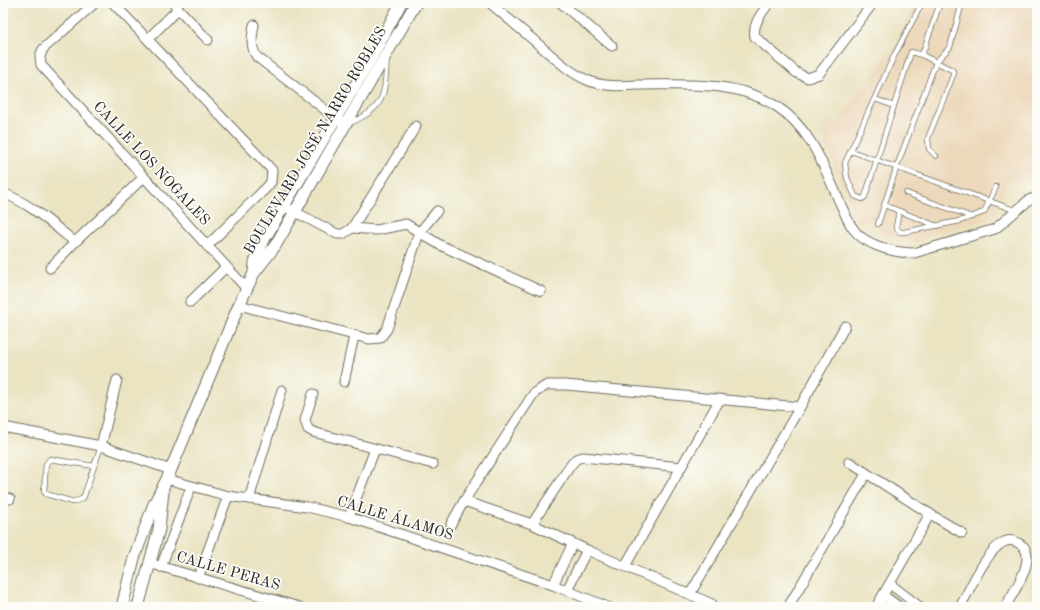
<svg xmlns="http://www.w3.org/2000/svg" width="1040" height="610" viewBox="0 0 1040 610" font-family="'Old Standard TT',serif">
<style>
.built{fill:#ecd8ba}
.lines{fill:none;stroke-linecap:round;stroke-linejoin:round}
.service-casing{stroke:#6e6c60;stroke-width:6}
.minor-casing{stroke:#6e6c60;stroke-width:11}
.tertiary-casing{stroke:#6e6c60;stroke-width:13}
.service{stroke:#fff;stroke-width:4.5}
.minor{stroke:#fff;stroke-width:9}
.tertiary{stroke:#fff;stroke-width:11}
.labels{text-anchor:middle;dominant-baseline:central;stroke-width:3.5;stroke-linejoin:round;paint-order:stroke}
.street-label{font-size:15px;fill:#2b2b2b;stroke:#fdfcf7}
</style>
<rect width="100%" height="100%" fill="#fdfcf7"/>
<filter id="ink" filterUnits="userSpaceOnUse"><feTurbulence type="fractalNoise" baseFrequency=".025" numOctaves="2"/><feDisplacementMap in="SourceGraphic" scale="8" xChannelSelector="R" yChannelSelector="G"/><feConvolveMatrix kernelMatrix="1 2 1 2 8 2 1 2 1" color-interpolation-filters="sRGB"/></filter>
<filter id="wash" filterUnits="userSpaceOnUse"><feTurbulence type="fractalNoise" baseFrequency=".012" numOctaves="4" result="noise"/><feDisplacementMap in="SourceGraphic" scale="16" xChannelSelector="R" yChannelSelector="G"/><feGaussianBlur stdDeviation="0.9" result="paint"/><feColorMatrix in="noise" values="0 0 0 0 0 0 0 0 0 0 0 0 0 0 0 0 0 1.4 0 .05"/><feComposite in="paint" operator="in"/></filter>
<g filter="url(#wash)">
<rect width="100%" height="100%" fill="#eae4c3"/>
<path class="built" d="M 913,3 L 1037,3 L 1037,186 L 1008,179 L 996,218 L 928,235 L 915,243 L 884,234 L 872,221 L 858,223 L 821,134 L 831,118 L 836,123 L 902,35 Z"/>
</g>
<g filter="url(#ink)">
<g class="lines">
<defs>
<g id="service">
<path d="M 922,3 L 894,56 L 845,163 L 847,178 L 855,196 L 862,199 L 865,197 L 911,52 L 922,55 L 952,70 L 954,73 L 928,138 L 929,149 L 936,156"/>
<path d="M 922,55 L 940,3"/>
<path d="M 875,99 L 894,106"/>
<path d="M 350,123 C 387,107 384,95 387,58"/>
<path d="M 851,151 L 1017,211"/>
<path d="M 906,193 L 972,217"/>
<path d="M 884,205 L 937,226"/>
<path d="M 899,211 L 896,227 L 900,232 L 904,232 L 960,221 L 984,212 L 996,187"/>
<path d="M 878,224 L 897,166 L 936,62 L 950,47 L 962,3"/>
<path d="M 94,466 L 50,459 L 46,464 L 44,491 L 46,494 L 73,502 L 82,499 L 84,496 L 101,446"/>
</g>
<g id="minor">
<path d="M 95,3 L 43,49 L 40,56 L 41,65 L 247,289"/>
<path d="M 113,3 L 272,170 L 271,182 L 267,187 L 207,246"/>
<path d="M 173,3 L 208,40"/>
<path d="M 490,3 C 508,19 527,34 545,50 C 558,61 571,73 587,80 C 602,87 622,86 638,85 C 684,85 735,80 776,106 C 811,128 824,167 840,203 C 844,211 847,220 852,227 C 863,245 894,253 914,253 L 995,229 L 1029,200 L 1037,197"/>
<path d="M 561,3 L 612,46"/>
<path d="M 769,3 C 762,13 752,24 755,37 L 797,73 L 808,78 L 819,74 L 873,3"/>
<path d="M 254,25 C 252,36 250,47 257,57 L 341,122"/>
<path d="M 148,39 L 178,9"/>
<path d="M 3,193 C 31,204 52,224 75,242"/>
<path d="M 284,206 L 337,234 L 343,234 L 352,228 L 416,126"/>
<path d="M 352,228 L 377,230 L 406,224 L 440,245 L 541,291"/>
<path d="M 50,268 L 75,242 L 144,177"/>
<path d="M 190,302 L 226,267"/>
<path d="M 239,305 L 369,339 L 380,338 L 387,329 L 419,233 L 437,211"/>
<path d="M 344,382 L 354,336"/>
<path d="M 313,394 L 305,420 L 308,429 L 313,432 L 433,464"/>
<path d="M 3,427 L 101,446 L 171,470"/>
<path d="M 101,446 L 117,380"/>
<path d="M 849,462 L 930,514"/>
<path d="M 167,479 L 228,496 L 307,507 L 349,517 L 553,585 L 608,607"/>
<path d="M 3,497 L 10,499"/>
<path d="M 249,499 L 282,390"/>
<path d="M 464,501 L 532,524 L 587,550 L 712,604"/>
<path d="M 349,517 L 375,449"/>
<path d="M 451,524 L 464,501 L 534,393 L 547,385 L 566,385 L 800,407"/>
<path d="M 532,524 L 570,466 L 576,459 L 583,457 L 681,467"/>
<path d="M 149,563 L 299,607"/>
<path d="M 625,566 L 720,399"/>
<path d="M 161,567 L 191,487"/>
<path d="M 198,578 L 228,496"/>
<path d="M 890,584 L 920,607"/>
<path d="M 553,585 L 573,543"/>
<path d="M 567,590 L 587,550"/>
<path d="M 690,594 L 800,407 L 845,326"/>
<path d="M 883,595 L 899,607"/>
<path d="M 788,607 L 866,474"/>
<path d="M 876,607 L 930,514 L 962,533"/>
<path d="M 960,607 C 969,591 987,549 1004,542 C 1011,538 1018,542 1024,547 C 1035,562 1013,593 1005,607"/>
</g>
<g id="tertiary">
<path d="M 254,273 L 255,262 L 262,243 L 372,57 L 401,3"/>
<path d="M 122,607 L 134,558 L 154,504 L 167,479 L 239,305 L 254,273 L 275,246 L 416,3"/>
<path d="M 138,607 L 159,529 L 163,491"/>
</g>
</defs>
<use href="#service" class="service-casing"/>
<use href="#minor" class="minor-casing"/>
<use href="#tertiary" class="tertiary-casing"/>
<use href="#service" class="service"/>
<use href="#minor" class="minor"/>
<use href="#tertiary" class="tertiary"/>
</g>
</g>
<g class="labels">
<g class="street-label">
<text transform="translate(316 141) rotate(-59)">BOULEVARD JOSÉ NARRO ROBLES</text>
<text transform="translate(151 164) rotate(47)">CALLE LOS NOGALES</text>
<text transform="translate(395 519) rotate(17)">CALLE ÁLAMOS</text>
<text transform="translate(228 572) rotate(16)">CALLE PERAS</text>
</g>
</g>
<rect width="1040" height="610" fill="none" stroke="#fdfcf7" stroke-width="16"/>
</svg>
